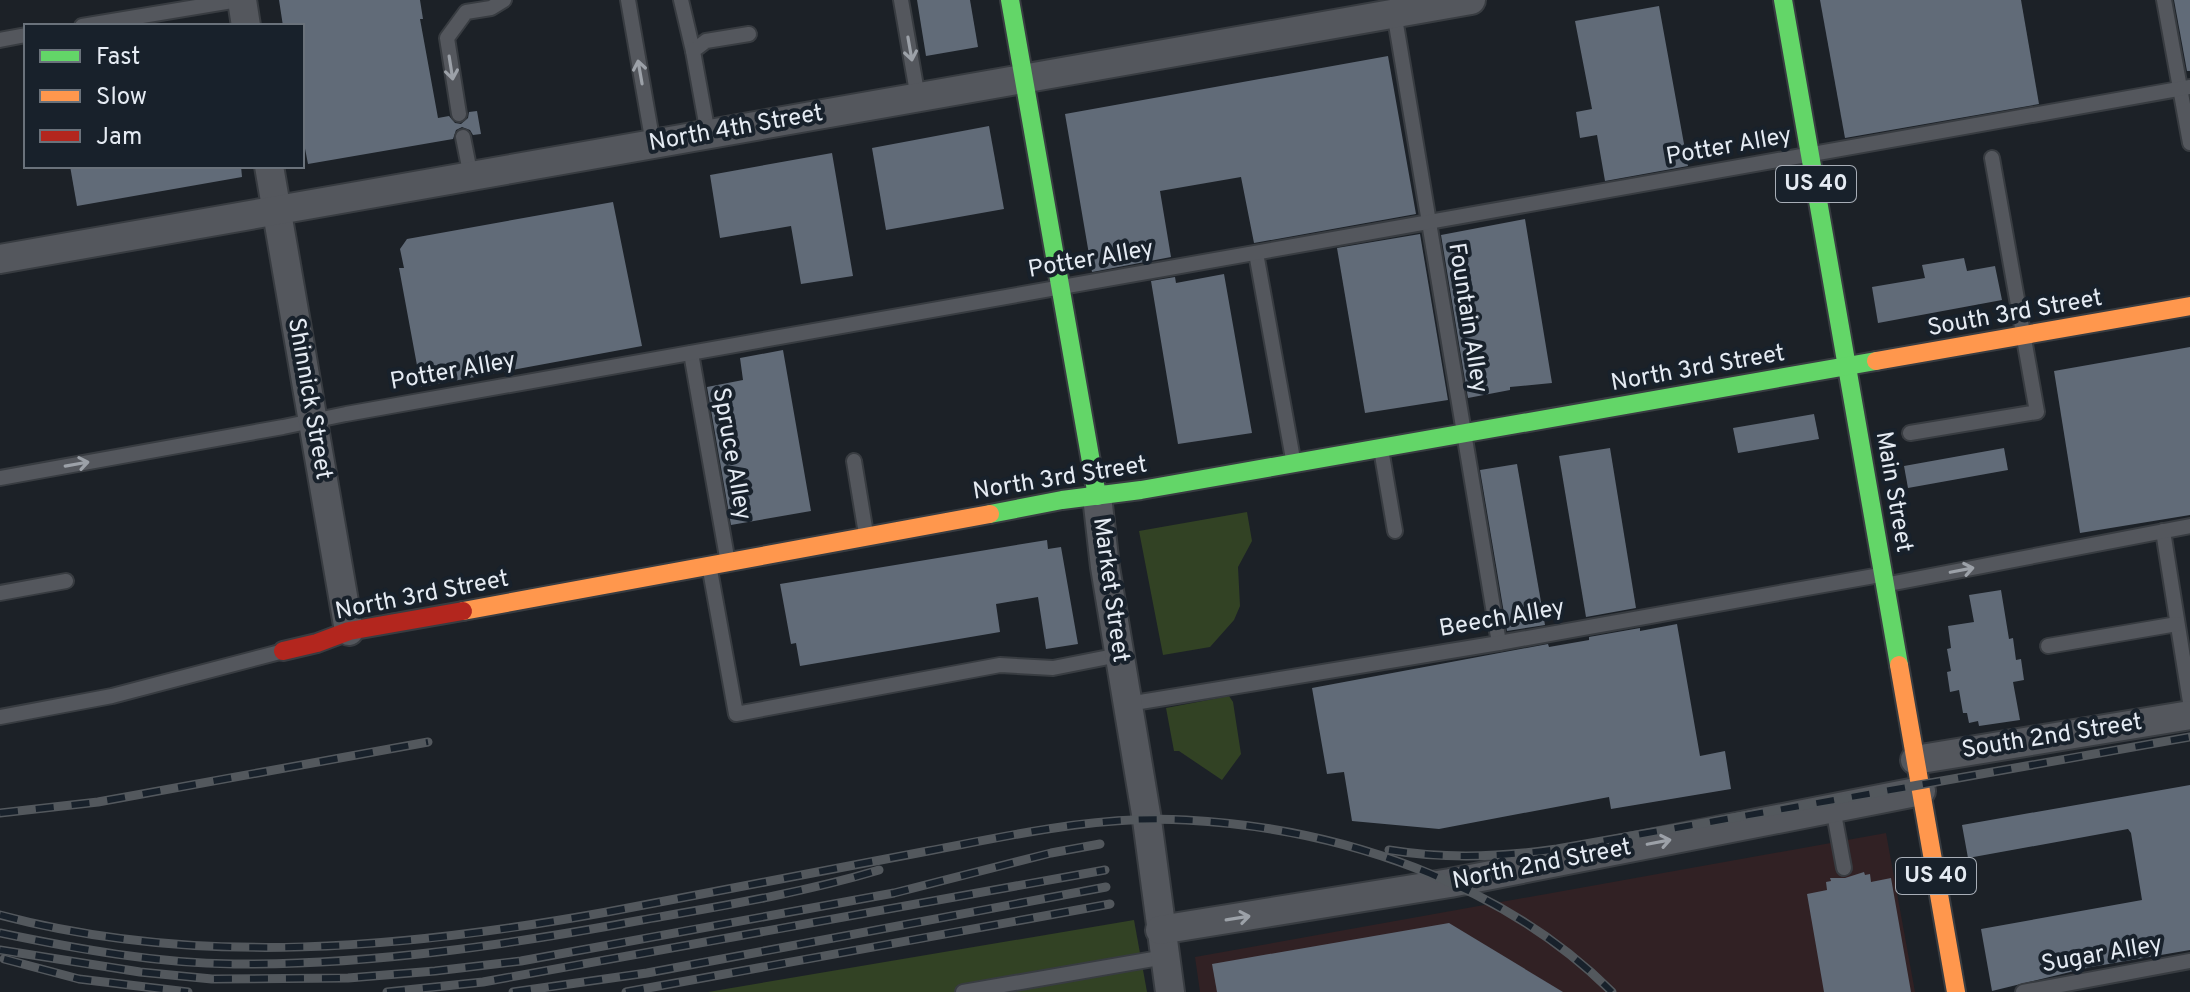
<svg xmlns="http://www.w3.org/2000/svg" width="2190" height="992" viewBox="0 0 2190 992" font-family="Overpass,sans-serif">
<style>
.industrial{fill:#312124}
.green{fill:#324224}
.building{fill:#616b78}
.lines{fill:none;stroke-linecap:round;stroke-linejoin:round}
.lane-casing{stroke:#383c41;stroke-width:18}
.street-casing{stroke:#383c41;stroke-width:32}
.fast-casing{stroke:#383c41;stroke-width:22}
.slow-casing{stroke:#383c41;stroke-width:22}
.jam-casing{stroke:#383c41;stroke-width:22}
.lane{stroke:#54575d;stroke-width:14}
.street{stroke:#54575d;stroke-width:28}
.fast{stroke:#63d668;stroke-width:18}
.slow{stroke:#ff974d;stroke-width:18}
.jam{stroke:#b3261e;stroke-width:18}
.rail-casing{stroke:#53585d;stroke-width:9}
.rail{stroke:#18212b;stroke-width:6;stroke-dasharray:18;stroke-linecap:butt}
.oneway{stroke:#9ca1a8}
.labels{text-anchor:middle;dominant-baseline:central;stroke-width:8;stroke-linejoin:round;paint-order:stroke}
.shield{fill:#18212b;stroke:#a8aeb7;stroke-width:2}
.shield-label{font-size:22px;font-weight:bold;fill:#e5ebf3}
.street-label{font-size:24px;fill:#e5ebf3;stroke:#18212b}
</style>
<rect width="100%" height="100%" fill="#1c2127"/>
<path class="industrial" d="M 1886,833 L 1915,992 L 1200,992 L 1195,957 Z"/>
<g class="green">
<path d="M 1247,512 L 1252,541 L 1238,567 L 1240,606 L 1234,620 L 1210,647 L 1163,655 L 1139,531 Z"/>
<path d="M 1229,696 L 1233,702 L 1241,754 L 1222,780 L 1179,751 L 1174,751 L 1166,708 Z"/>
<path d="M 1134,920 L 1147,992 L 708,992 Z"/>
</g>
<g class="building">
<path d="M 279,0 L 420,0 L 423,19 L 420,19 L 438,118 L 449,116 L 455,123 L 461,124 L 468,118 L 469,112 L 477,111 L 481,134 L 473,135 L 470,130 L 462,127 L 456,130 L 453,139 L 308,164 L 302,133 L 302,26 L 283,26 Z"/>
<path d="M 917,0 L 970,0 L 978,47 L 926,56 Z"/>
<path d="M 1820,0 L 2021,0 L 2039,104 L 1845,138 Z"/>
<path d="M 2174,0 L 2190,0 L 2190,71 L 2187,71 Z"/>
<path d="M 1659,6 L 1688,166 L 1605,181 L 1597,135 L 1580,138 L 1576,112 L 1592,109 L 1575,21 Z"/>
<path d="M 1388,56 L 1416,214 L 1254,243 L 1241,177 L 1160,191 L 1171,257 L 1092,272 L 1065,114 Z"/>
<path d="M 989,126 L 1004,209 L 886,230 L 872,148 Z"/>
<path d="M 832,153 L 853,276 L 801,284 L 791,226 L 720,238 L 710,175 Z"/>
<path d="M 70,166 L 241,166 L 242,177 L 77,206 Z"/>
<path d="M 613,202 L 642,346 L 421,387 L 399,268 L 404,268 L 400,249 L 407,239 Z"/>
<path d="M 1525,219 L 1552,383 L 1510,387 L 1510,390 L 1468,398 L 1441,235 Z"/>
<path d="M 1420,234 L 1448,400 L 1365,413 L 1337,248 Z"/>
<path d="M 1964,258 L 1967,271 L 1995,266 L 2002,300 L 1878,323 L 1872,287 L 1925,278 L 1922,265 Z"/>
<path d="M 1224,274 L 1252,433 L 1178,444 L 1151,281 L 1175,277 L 1176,283 Z"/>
<path d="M 2190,347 L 2190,515 L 2080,533 L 2054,371 Z"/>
<path d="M 783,350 L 811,511 L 731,525 L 707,387 L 743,380 L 740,358 Z"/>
<path d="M 1814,414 L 1819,439 L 1738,453 L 1733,428 Z"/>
<path d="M 1610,448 L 1636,608 L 1586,617 L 1559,456 Z"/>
<path d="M 2004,448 L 2008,470 L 1908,488 L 1904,466 Z"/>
<path d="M 1517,464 L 1545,625 L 1507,631 L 1480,470 Z"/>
<path d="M 1047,540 L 1048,549 L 1061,547 L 1078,644 L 1046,649 L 1038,597 L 996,604 L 1000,632 L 800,666 L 796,643 L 791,644 L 780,584 Z"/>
<path d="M 2001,590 L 2009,639 L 2013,638 L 2016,660 L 2021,659 L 2024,680 L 2013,682 L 2020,720 L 1979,726 L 1978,721 L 1969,723 L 1967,713 L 1963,713 L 1959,690 L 1950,692 L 1947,672 L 1951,671 L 1947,649 L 1951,648 L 1948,626 L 1974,622 L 1969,595 Z"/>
<path d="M 1677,624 L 1700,756 L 1725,751 L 1731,789 L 1611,809 L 1609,797 L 1439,829 L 1352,821 L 1344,772 L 1327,774 L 1312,688 L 1548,644 L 1549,647 L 1589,640 L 1589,637 L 1640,628 L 1640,631 Z"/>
<path d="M 2190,785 L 2190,950 L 2091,967 L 1992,991 L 1981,929 L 2142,900 L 2131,833 L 2128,829 L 1968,858 L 1962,825 Z"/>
<path d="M 1864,872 L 1865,875 L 1870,874 L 1871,882 L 1891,878 L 1911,992 L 1824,992 L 1807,894 L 1827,890 L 1826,882 L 1831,881 L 1830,878 L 1845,878 Z"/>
<path d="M 1449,923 L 1563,992 L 1217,992 L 1212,964 Z"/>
</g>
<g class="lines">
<defs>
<g id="lane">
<path d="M 628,0 L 653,144"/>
<path d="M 681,0 L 693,51"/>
<path d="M 901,0 L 918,98"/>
<path d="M 2164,0 L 2190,143"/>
<path d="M 1394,12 L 1499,643"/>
<path d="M 82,26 L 238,0"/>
<path d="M 0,40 L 26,35"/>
<path d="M 459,114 L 447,38 L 466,12 L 491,8 L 504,0"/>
<path d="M 708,134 L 693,51 L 706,41 L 749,34"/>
<path d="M 463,137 L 471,177"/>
<path d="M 1256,253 L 1293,459"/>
<path d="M 691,353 L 728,563"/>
<path d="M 1910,433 L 2037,412 L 1992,158"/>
<path d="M 1381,449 L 1395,531"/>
<path d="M 854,461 L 866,534"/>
<path d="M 0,478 L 283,427 L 346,414 L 2190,87"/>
<path d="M 2163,531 L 2190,702"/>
<path d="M 710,570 L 736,714 L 1000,665 L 1053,668 L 1119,655"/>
<path d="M 1889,584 L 2190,526"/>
<path d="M 0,593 L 66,581"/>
<path d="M 2048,646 L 2177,624"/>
<path d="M 1128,704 L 1499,643 L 1880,575"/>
<path d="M 0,717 L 112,696 L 280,652"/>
<path d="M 1833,808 L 1844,868"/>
<path d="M 963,992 L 1165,957"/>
<path d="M 2023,992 L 2190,961"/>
</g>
<g id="street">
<path d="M 242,0 L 246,26"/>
<path d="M 269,166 L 349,631"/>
<path d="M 0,259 L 1471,0"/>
<path d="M 1097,496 L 1105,567 L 1147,820 L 1170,992"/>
<path d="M 1915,760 L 2190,715"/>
<path d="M 1160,930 L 1450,883 L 1921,791"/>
</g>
<g id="fast">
<path d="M 1010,0 L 1097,496"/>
<path d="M 1783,0 L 1899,665"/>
<path d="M 990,514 L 1062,500 L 1141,490 L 1876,361"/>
</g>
<g id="slow">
<path d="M 1876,361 L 2190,306"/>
<path d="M 463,611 L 990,514"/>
<path d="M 1899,665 L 1956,992"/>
</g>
<path id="jam" d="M 283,651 L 317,643 L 349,631 L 463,611"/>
</defs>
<use href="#lane" class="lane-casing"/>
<use href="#street" class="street-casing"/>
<use href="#fast" class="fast-casing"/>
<use href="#slow" class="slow-casing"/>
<use href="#jam" class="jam-casing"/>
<use href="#lane" class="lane"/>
<use href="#street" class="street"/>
<use href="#fast" class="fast"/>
<use href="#slow" class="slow"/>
<use href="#jam" class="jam"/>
<defs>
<g id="rail">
<path d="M 0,813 L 98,802 L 428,742"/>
<path d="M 1389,850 C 1445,859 1502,857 1557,849 L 2190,737"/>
<path d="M 0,915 C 199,968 407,948 607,912 C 714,892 821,871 928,851 C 1013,835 1099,815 1186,820 C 1339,828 1502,882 1612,992"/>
<path d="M 0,933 C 77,949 155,963 234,964 C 372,965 507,945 642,920 C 722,906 802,893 879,870"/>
<path d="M 0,950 L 140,972 L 212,979 L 348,978 L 435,971 L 521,961 L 894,893 L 1051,853 L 1100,844"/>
<path d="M 4,959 L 79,979 L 188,992"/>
<path d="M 387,992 L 483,982 L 1105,870"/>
<path d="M 513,992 L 647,973 L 1106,887"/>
<path d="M 626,992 L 1110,904"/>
</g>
</defs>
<use href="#rail" class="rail-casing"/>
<use href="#rail" class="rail"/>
</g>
<defs><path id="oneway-shaft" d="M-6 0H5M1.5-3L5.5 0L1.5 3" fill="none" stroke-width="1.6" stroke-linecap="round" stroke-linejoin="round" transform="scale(2)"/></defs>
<g class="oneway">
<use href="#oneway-shaft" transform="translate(910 49) rotate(80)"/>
<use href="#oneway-shaft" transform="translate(451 68) rotate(81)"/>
<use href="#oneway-shaft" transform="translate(640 72) rotate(-100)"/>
<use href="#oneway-shaft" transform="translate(77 464) rotate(-10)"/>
<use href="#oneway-shaft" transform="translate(1962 570) rotate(-11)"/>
<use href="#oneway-shaft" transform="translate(1659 842) rotate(-11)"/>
<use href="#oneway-shaft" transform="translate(1238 918) rotate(-9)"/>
</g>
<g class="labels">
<g class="shield">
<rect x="1776" y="166" width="80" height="36" rx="6"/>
<rect x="1896" y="858" width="80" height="36" rx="6"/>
</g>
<g class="shield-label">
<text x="1816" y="184">US 40</text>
<text x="1936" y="876">US 40</text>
</g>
<g class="street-label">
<text transform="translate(736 129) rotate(-10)">North 4th Street</text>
<text transform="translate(1729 147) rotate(-10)">Potter Alley</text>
<text transform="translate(1091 260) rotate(-10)">Potter Alley</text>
<text transform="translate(2015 314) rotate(-10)">South 3rd Street</text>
<text transform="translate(1467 318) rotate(81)">Fountain Alley</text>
<text transform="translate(1698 369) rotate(-10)">North 3rd Street</text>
<text transform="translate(453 372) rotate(-10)">Potter Alley</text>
<text transform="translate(309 399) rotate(80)">Shinnick Street</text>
<text transform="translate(731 454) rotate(80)">Spruce Alley</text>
<text transform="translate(1060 479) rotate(-9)">North 3rd Street</text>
<text transform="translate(1893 492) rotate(80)">Main Street</text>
<text transform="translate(1110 590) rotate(82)">Market Street</text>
<text transform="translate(422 596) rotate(-11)">North 3rd Street</text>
<text transform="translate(1502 619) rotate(-10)">Beech Alley</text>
<text transform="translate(2052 737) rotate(-9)">South 2nd Street</text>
<text transform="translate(1542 865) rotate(-11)">North 2nd Street</text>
<text transform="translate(2102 955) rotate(-10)">Sugar Alley</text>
</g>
</g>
<rect x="24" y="24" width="280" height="144" fill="#18212b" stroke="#6a727b" stroke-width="2"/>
<rect x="40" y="50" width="40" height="12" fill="#63d668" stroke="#6a727b" stroke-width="2"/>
<text x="96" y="64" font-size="24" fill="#e5ebf3">Fast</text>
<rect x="40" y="90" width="40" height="12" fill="#ff974d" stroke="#6a727b" stroke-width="2"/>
<text x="96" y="104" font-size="24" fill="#e5ebf3">Slow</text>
<rect x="40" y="130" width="40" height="12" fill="#b3261e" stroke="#6a727b" stroke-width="2"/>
<text x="96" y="144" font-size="24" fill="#e5ebf3">Jam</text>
</svg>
